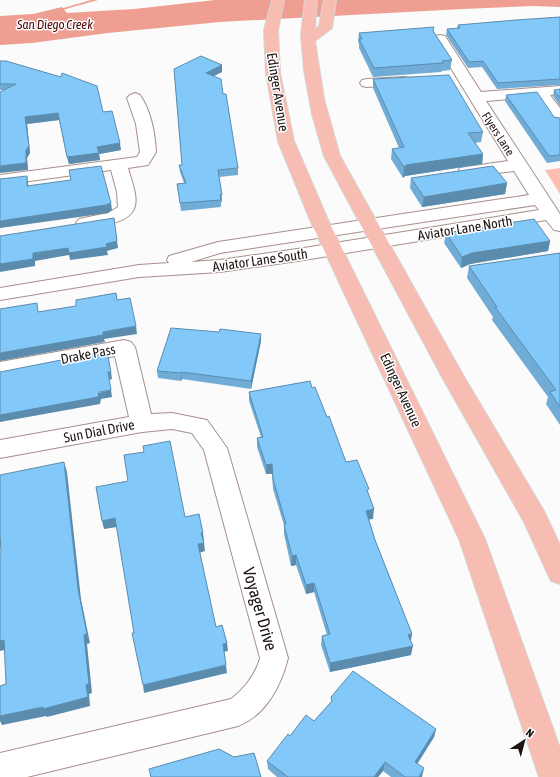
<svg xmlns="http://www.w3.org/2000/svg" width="560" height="777" viewBox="0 0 560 777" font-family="'Asap Condensed',sans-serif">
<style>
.green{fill:#fdbdb2}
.water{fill:#ef9f91}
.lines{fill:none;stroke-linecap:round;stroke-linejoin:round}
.stream{fill:#ef9f91;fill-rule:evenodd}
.minor-casing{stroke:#a98e89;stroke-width:2}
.major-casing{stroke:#d7d5d5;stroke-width:2}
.minor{fill:#fff;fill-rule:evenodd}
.major{fill:#f7bcb2;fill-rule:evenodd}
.wall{fill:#70acd6}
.shaded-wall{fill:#5b8cae}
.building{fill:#82c8f9;stroke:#5b8cae}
.labels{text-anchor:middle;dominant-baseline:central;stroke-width:3;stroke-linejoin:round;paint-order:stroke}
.far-street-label{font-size:12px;fill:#1f1513;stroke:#fff}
.far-water-label{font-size:13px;font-style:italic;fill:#500904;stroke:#fff}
.street-label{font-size:14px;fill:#1f1513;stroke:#fff}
.near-street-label{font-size:17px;fill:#1f1513;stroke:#fff}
</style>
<rect width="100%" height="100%" fill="#fbfbfb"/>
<path class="green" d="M 560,168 L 560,194 L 545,170 Z"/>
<path class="water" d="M 215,0 L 560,0 L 560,7 L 533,6 L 463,9 L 220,22 L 108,33 L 32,43 L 0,45 L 0,16 L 33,14 L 62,7 L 67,13 L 134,9 Z"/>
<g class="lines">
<path class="stream" d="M 91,0 L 98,0 L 55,12 L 53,11 Z"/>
<defs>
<g id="minor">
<path d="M 440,35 L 445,36 L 481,92 L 560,86 L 560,94 L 550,95 L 560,108 L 560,124 L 554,122 L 536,97 L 486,101 L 560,214 L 560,231 L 554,230 L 546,220 L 304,260 L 220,272 L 139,277 L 0,300 L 0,288 L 139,265 L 169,263 L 167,260 L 169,256 L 218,242 L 529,195 L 514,171 L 466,177 L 460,176 L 458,172 L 460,168 L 466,167 L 508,161 L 433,39 L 435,36 ZM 535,205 L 539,210 L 304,248 L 220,260 L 191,262 L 220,253 Z"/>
<path d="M 404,77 L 409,78 L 411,81 L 409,84 L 367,87 L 362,86 L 360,83 L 362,80 L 367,79 Z"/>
<path d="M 135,93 L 140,95 C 151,111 155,133 156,152 L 148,165 L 128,168 C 136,196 146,215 110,224 C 100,226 89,229 79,227 L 76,223 L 79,219 L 108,213 L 118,207 L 117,192 L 111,170 L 0,185 L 0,175 L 137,157 L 140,152 L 136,124 L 127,98 L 130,95 Z"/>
<path d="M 124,340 L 131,342 L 135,347 L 151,414 L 172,413 L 207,420 L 227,448 L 288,658 C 281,686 266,715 238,726 L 27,777 L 0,777 L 0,753 L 231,699 C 244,689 256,674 260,658 L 204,450 L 192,433 L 172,429 L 142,432 L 0,458 L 0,440 L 129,417 L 115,356 L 0,378 L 0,362 Z"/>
</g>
<g id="major">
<path d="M 272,0 L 284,0 L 278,30 L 280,73 L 294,141 L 328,220 L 485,539 L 560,748 L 560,777 L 539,777 L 459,539 L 310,220 L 278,141 L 266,73 L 264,30 Z"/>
<path d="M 305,0 L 317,0 L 315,29 L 319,26 L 324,0 L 336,0 L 332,28 L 315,41 L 324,99 L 340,156 L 463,375 L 544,511 L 560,545 L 560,584 L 551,581 L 524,522 L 442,377 L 324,156 L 312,114 L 304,70 L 301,35 Z"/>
</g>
</defs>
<use href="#minor" class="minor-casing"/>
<use href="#major" class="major-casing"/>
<use href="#minor" class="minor"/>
<use href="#major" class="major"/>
</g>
<g class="wall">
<path d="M 560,17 L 560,85 L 497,89 L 482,67 L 468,68 L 446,35 L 447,29 L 457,29 L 458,25 Z"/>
<path d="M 434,32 L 452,60 L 450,70 L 442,71 L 441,72 L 373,77 L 359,48 L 359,44 L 358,42 L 359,33 Z"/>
<path d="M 0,61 L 103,112 L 121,150 L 99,154 L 100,160 L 69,164 L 59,120 L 27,124 L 30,153 L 27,158 L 28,170 L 3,90 L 0,90 Z"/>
<path d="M 222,65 L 222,72 L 214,76 L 223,94 L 238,168 L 238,175 L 219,177 L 222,195 L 222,202 L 221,202 L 221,207 L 181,211 L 177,184 L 184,183 L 180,172 L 179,165 L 182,165 L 174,69 Z"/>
<path d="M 373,79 L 483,132 L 481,142 L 475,143 L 483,154 L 482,164 L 405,176 L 403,178 L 391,159 L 392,149 L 399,148 L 373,88 Z"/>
<path d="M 560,89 L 560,106 L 553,96 L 554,90 Z"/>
<path d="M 506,95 L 554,117 L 560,118 L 560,161 L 547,163 L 505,101 Z"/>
<path d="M 411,178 L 507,183 L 505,194 L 422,207 L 410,188 Z"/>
<path d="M 446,233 L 550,241 L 548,251 L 470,264 L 461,268 L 444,243 Z"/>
<path d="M 560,253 L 560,425 L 546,404 L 548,397 L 492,320 L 493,317 L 467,278 L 469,266 Z"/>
<path d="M 219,332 L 261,334 L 261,341 L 251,389 L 182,379 L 181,381 L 158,378 L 157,371 Z"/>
<path d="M 312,388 L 327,417 L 346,462 L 368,493 L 373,519 L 369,519 L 375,540 L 412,634 L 411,641 L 411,655 L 330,672 L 321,645 L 322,636 L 327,635 L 314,592 L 306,594 L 296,565 L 291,566 L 284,534 L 284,525 L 273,489 L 272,474 L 266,474 L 257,447 L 257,438 L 261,437 L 249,401 L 249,392 Z"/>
<path d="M 331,697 L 436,729 L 434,737 L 418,763 L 422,777 L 391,777 L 383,771 L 378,777 L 277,777 L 268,769 L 267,761 L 290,736 L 314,721 L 331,702 Z"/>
</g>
<g class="shaded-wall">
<path d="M 222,65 L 222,72 L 207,79 L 206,73 Z"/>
<path d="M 58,113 L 59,120 L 27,124 L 30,153 L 27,158 L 28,170 L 0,173 L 0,166 L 25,117 Z"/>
<path d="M 120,143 L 121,150 L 99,154 L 100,160 L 69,164 L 67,157 L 97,147 Z"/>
<path d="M 483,154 L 482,164 L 405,176 L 403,178 L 404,167 L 406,165 Z"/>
<path d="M 27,176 L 28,183 L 29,193 L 27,186 Z"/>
<path d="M 507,183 L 505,194 L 422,207 L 424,197 Z"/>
<path d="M 111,203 L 112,210 L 108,213 L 0,228 L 0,221 Z"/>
<path d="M 114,218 L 118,248 L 107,251 L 108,255 L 70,260 L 69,255 L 35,261 L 35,266 L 0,272 L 0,264 L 33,253 L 68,248 L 106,244 Z"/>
<path d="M 550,241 L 548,251 L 470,264 L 461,268 L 462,257 L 472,253 Z"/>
<path d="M 136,326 L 137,334 L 104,339 L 105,342 L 0,361 L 0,353 L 103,332 Z"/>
<path d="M 261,334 L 261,341 L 251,389 L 251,381 Z"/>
<path d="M 108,372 L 111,372 L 112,379 L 109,380 Z"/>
<path d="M 181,372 L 182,379 L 181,381 Z"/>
<path d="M 111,390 L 112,397 L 101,399 L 100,404 L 0,422 L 0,415 Z"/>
<path d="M 64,462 L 67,472 L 81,599 L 90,643 L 87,644 L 92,693 L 89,694 L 90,706 L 47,717 L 46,716 L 2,725 L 0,721 L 0,716 L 86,685 L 78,589 Z"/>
<path d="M 272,464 L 272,474 L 266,474 L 266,465 Z"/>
<path d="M 374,509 L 373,519 L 365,520 L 366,511 Z"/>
<path d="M 115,518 L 117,527 L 104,529 L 102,521 Z"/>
<path d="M 201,533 L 203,533 L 204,541 L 202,542 Z"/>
<path d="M 204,543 L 205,551 L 199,553 L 198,544 Z"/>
<path d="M 296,555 L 296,565 L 291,566 L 292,556 Z"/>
<path d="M 314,583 L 314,592 L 306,594 L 306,585 Z"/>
<path d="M 412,634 L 410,643 L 408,635 Z"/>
<path d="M 4,640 L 8,649 L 0,651 L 0,641 Z"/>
<path d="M 227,643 L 228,651 L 223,652 L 223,644 Z"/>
<path d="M 413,646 L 411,655 L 330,672 L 330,663 Z"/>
<path d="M 226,665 L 227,673 L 144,693 L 143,685 Z"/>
<path d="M 436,729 L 434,737 L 413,770 L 415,762 Z"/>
<path d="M 385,762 L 383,771 L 378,777 L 374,777 Z"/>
<path d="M 424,768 L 422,777 L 419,777 Z"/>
</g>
<g class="building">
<path d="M 560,17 L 560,79 L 498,83 L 483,61 L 469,62 L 447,29 L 460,28 L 458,25 L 516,20 Z"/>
<path d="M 434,27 L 433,31 L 452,60 L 442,61 L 443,63 L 374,68 L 359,39 L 362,39 L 359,33 Z"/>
<path d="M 201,56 L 222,65 L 206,73 L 221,79 L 223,94 L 226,94 L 238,168 L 218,170 L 222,195 L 220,195 L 221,200 L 180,203 L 177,184 L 186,183 L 179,165 L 182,165 L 174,69 Z"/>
<path d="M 0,61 L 6,61 L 61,77 L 62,73 L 97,86 L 103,112 L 112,111 L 120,143 L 97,147 L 99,153 L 67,157 L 58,113 L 25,117 L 29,146 L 26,150 L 26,163 L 0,166 L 0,92 L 16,84 L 0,84 Z"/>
<path d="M 449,75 L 483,132 L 468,133 L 483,154 L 406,165 L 404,167 L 392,149 L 404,147 L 373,79 Z"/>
<path d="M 560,89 L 560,98 L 554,90 Z"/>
<path d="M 537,92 L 554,117 L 560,118 L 560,155 L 549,156 L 506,95 Z"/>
<path d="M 101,166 L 111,203 L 106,205 L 0,221 L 0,179 L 27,176 L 27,186 L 71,180 L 69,170 Z"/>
<path d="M 493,166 L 507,183 L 424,197 L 411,178 Z"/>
<path d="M 114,218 L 117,241 L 106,244 L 107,247 L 69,253 L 68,248 L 33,253 L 33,259 L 0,264 L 0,236 Z"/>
<path d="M 534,219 L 550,241 L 472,253 L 462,257 L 446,233 Z"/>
<path d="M 560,253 L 560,407 L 550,392 L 556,390 L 495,307 L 497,307 L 469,266 Z"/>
<path d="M 116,293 L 117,300 L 130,298 L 136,326 L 103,332 L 103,335 L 0,353 L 0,309 L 37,303 L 38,312 L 76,306 L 76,300 Z"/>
<path d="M 171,328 L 219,332 L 220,329 L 261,334 L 251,381 L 181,372 L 181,373 L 157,371 Z"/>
<path d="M 107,351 L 111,372 L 108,372 L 111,390 L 99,392 L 98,397 L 0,415 L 0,372 Z"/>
<path d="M 310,381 L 312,388 L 315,387 L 327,417 L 329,416 L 346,462 L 357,460 L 369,489 L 367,490 L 374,509 L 366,511 L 375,540 L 412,634 L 408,635 L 413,646 L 330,663 L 322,636 L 330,634 L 314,583 L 306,585 L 296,555 L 292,556 L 284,525 L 286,524 L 273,479 L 272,464 L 266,465 L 257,438 L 263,437 L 249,392 Z"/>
<path d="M 170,441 L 185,517 L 199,514 L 203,533 L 201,533 L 204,543 L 198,544 L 216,627 L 222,625 L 227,643 L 223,644 L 226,665 L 143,685 L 132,633 L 134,633 L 115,518 L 102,521 L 96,487 L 128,481 L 124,455 L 144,452 L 143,446 Z"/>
<path d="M 64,462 L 78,589 L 87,634 L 84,635 L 89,684 L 86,685 L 88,697 L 43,709 L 43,707 L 0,716 L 0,686 L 6,684 L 4,640 L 0,641 L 0,554 L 1,553 L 0,533 L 0,475 Z"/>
<path d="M 353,671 L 436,729 L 415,762 L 424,768 L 419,777 L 405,777 L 385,762 L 374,777 L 288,777 L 267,761 L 288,734 L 290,736 L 306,715 L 314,721 L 332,701 L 331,697 Z"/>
<path d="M 219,749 L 234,757 L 254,753 L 261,777 L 151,777 L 149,769 Z"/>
</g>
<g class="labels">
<g class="far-street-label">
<text transform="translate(498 134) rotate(57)">Flyers Lane</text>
</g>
<g class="far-water-label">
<text x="55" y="24">San Diego Creek</text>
</g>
<g class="street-label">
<text transform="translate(278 92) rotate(81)">Edinger Avenue</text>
<text transform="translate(465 228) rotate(-9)">Aviator Lane North</text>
<text transform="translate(260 260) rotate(-8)">Aviator Lane South</text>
<text transform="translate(88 354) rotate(-11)">Drake Pass</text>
<text transform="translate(401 390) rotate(65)">Edinger Avenue</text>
<text transform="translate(99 431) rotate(-11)">Sun Dial Drive</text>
</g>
<g class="near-street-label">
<text transform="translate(260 609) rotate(74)">Voyager Drive</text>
</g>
</g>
<g transform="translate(524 741) rotate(36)" stroke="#ffffff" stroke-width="3" paint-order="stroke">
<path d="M0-3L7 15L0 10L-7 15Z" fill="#1f1513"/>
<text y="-6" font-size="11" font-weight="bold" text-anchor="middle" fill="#1f1513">N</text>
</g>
</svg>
